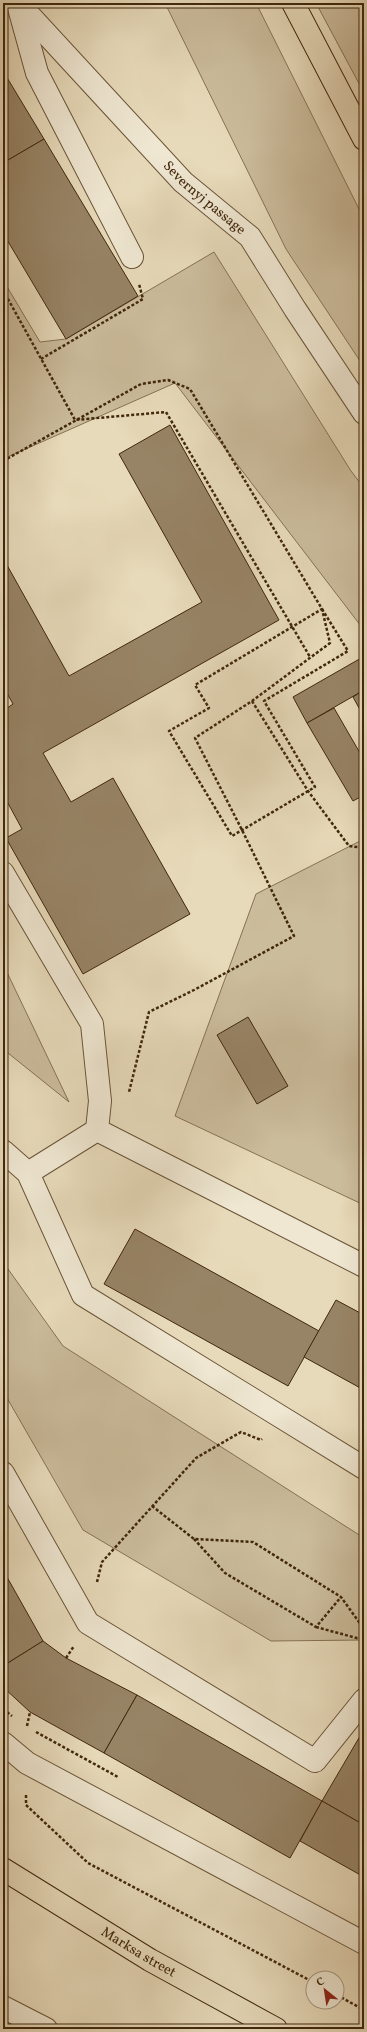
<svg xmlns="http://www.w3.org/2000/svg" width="367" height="2032" viewBox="0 0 367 2032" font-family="Vollkorn,serif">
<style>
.green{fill:#cbbc9c;stroke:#867254}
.building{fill:#978466;stroke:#40270c}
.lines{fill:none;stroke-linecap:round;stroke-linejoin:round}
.minor-casing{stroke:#6a5438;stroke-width:24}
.major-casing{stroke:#40270c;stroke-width:24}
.path{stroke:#40270c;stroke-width:2.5;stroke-dasharray:3 2;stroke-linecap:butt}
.minor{stroke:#efe7d2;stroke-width:22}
.major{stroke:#e7daba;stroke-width:22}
.labels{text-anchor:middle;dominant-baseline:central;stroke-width:3.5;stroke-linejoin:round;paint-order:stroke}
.street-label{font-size:14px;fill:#40270c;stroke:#efe7d2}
</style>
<rect width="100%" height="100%" fill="#e7daba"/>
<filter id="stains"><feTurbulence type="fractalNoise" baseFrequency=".005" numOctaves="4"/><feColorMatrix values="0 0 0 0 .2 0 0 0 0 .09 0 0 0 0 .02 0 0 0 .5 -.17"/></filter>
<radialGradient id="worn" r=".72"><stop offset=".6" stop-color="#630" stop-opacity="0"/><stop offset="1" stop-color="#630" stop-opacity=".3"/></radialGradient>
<g class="green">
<path d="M 165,3 L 256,3 L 364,219 L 364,367 L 286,249 Z"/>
<path d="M 316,3 L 364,3 L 364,93 Z"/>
<path d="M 214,252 L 351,471 L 364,488 L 364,630 L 175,383 L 3,459 L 3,280 L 40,342 L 66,339 Z"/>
<path d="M 364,839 L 364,1205 L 175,1116 L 256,894 Z"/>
<path d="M 3,964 L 69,1102 L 3,1049 Z"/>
<path d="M 3,1262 L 63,1346 L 364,1538 L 364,1640 L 271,1641 L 83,1530 L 3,1391 Z"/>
</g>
<g class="building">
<path d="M 3,71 L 44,139 L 3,163 Z"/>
<path d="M 44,139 L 138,296 L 66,339 L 3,233 L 3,163 Z"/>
<path d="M 170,425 L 279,620 L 43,753 L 71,802 L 113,778 L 190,914 L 83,974 L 6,838 L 22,829 L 3,794 L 3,711 L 13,704 L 3,686 L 3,558 L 69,676 L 202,602 L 119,454 Z"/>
<path d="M 363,657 L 364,690 L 307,723 L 293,697 Z"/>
<path d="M 364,690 L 364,717 L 353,697 Z"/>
<path d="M 334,708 L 364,760 L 364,795 L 353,801 L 307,723 Z"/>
<path d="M 248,1017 L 288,1086 L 257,1104 L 217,1035 Z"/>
<path d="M 135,1229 L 319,1331 L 288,1386 L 104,1284 Z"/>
<path d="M 336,1300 L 364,1315 L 364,1390 L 304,1357 Z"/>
<path d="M 3,1570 L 43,1641 L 3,1666 Z"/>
<path d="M 43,1641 L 66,1658 L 137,1695 L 104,1753 L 30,1712 L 3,1687 L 3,1666 Z"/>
<path d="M 137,1695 L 322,1801 L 290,1858 L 104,1753 Z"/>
<path d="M 363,1731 L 364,1732 L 364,1825 L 322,1801 Z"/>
<path d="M 322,1801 L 364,1825 L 364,1877 L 300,1841 Z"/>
</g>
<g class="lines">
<defs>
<g id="minor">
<path id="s1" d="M 18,3 L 183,182 L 250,237 L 295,309 L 364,413"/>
<path d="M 19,8 L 37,73 L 132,257"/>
<path d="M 3,873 L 92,1024 L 100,1101 L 97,1130"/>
<path d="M 3,1151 L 28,1173 L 83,1295 L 364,1468"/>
<path d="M 28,1173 L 97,1130 L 364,1266"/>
<path d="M 3,1473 L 88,1623 L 315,1761 L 364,1700"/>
<path d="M 3,1743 L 27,1763 L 364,1943"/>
<path d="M 3,2007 L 46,2029"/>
</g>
<g id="major">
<path d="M 293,3 L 364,139"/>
<path id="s2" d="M 3,1869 L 150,1960 L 276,2029"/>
</g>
</defs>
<use href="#minor" class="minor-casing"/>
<use href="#major" class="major-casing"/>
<g class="path">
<path d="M 3,290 L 75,420 L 166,412 L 310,657"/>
<path d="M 41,359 L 143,299 L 139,284"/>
<path d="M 3,461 L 141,384 L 168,380 L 190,389 L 322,609 L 330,643 L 252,701 L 195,738 L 242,830 L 294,936 L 194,990 L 149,1012 L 129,1092"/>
<path d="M 322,609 L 348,651 L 264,701 L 315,787 L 232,836 L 169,731 L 209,708 L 195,685 Z"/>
<path d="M 252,701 L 308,791 L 349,846 L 364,848"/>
<path d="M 152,1506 L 194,1539 L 253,1542 L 341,1597 L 364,1629"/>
<path d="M 194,1539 L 225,1573 L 316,1627 L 341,1597"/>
<path d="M 97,1582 L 102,1562 L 196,1458 L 241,1432 L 261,1440 L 262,1439"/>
<path d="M 316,1627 L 364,1640"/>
<path d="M 66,1658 L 74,1646"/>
<path d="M 3,1709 L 12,1716"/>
<path d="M 27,1726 L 30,1712"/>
<path d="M 36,1732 L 118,1777"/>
<path d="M 26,1795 L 26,1805 L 88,1863 L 313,1982"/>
<path d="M 337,1995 L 364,2010"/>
</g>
<use href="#minor" class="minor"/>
<use href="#major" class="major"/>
</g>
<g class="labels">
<g class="street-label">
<text stroke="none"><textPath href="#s1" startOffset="270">Severnyj passage</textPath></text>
<text stroke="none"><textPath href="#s2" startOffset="159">Marksa street</textPath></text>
</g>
</g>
<rect width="367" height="2032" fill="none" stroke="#e7daba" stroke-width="16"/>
<rect x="4" y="4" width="359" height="2024" fill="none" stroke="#40270c" stroke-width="2"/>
<rect x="8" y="8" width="351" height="2016" fill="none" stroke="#40270c"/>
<g transform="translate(325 1990) rotate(330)"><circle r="19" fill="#efe7d2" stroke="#a99a83"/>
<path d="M0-3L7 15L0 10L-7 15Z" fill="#8f2418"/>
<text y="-6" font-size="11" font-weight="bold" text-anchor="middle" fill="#40270c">С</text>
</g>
<rect width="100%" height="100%" filter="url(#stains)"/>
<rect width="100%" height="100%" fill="url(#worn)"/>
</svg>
